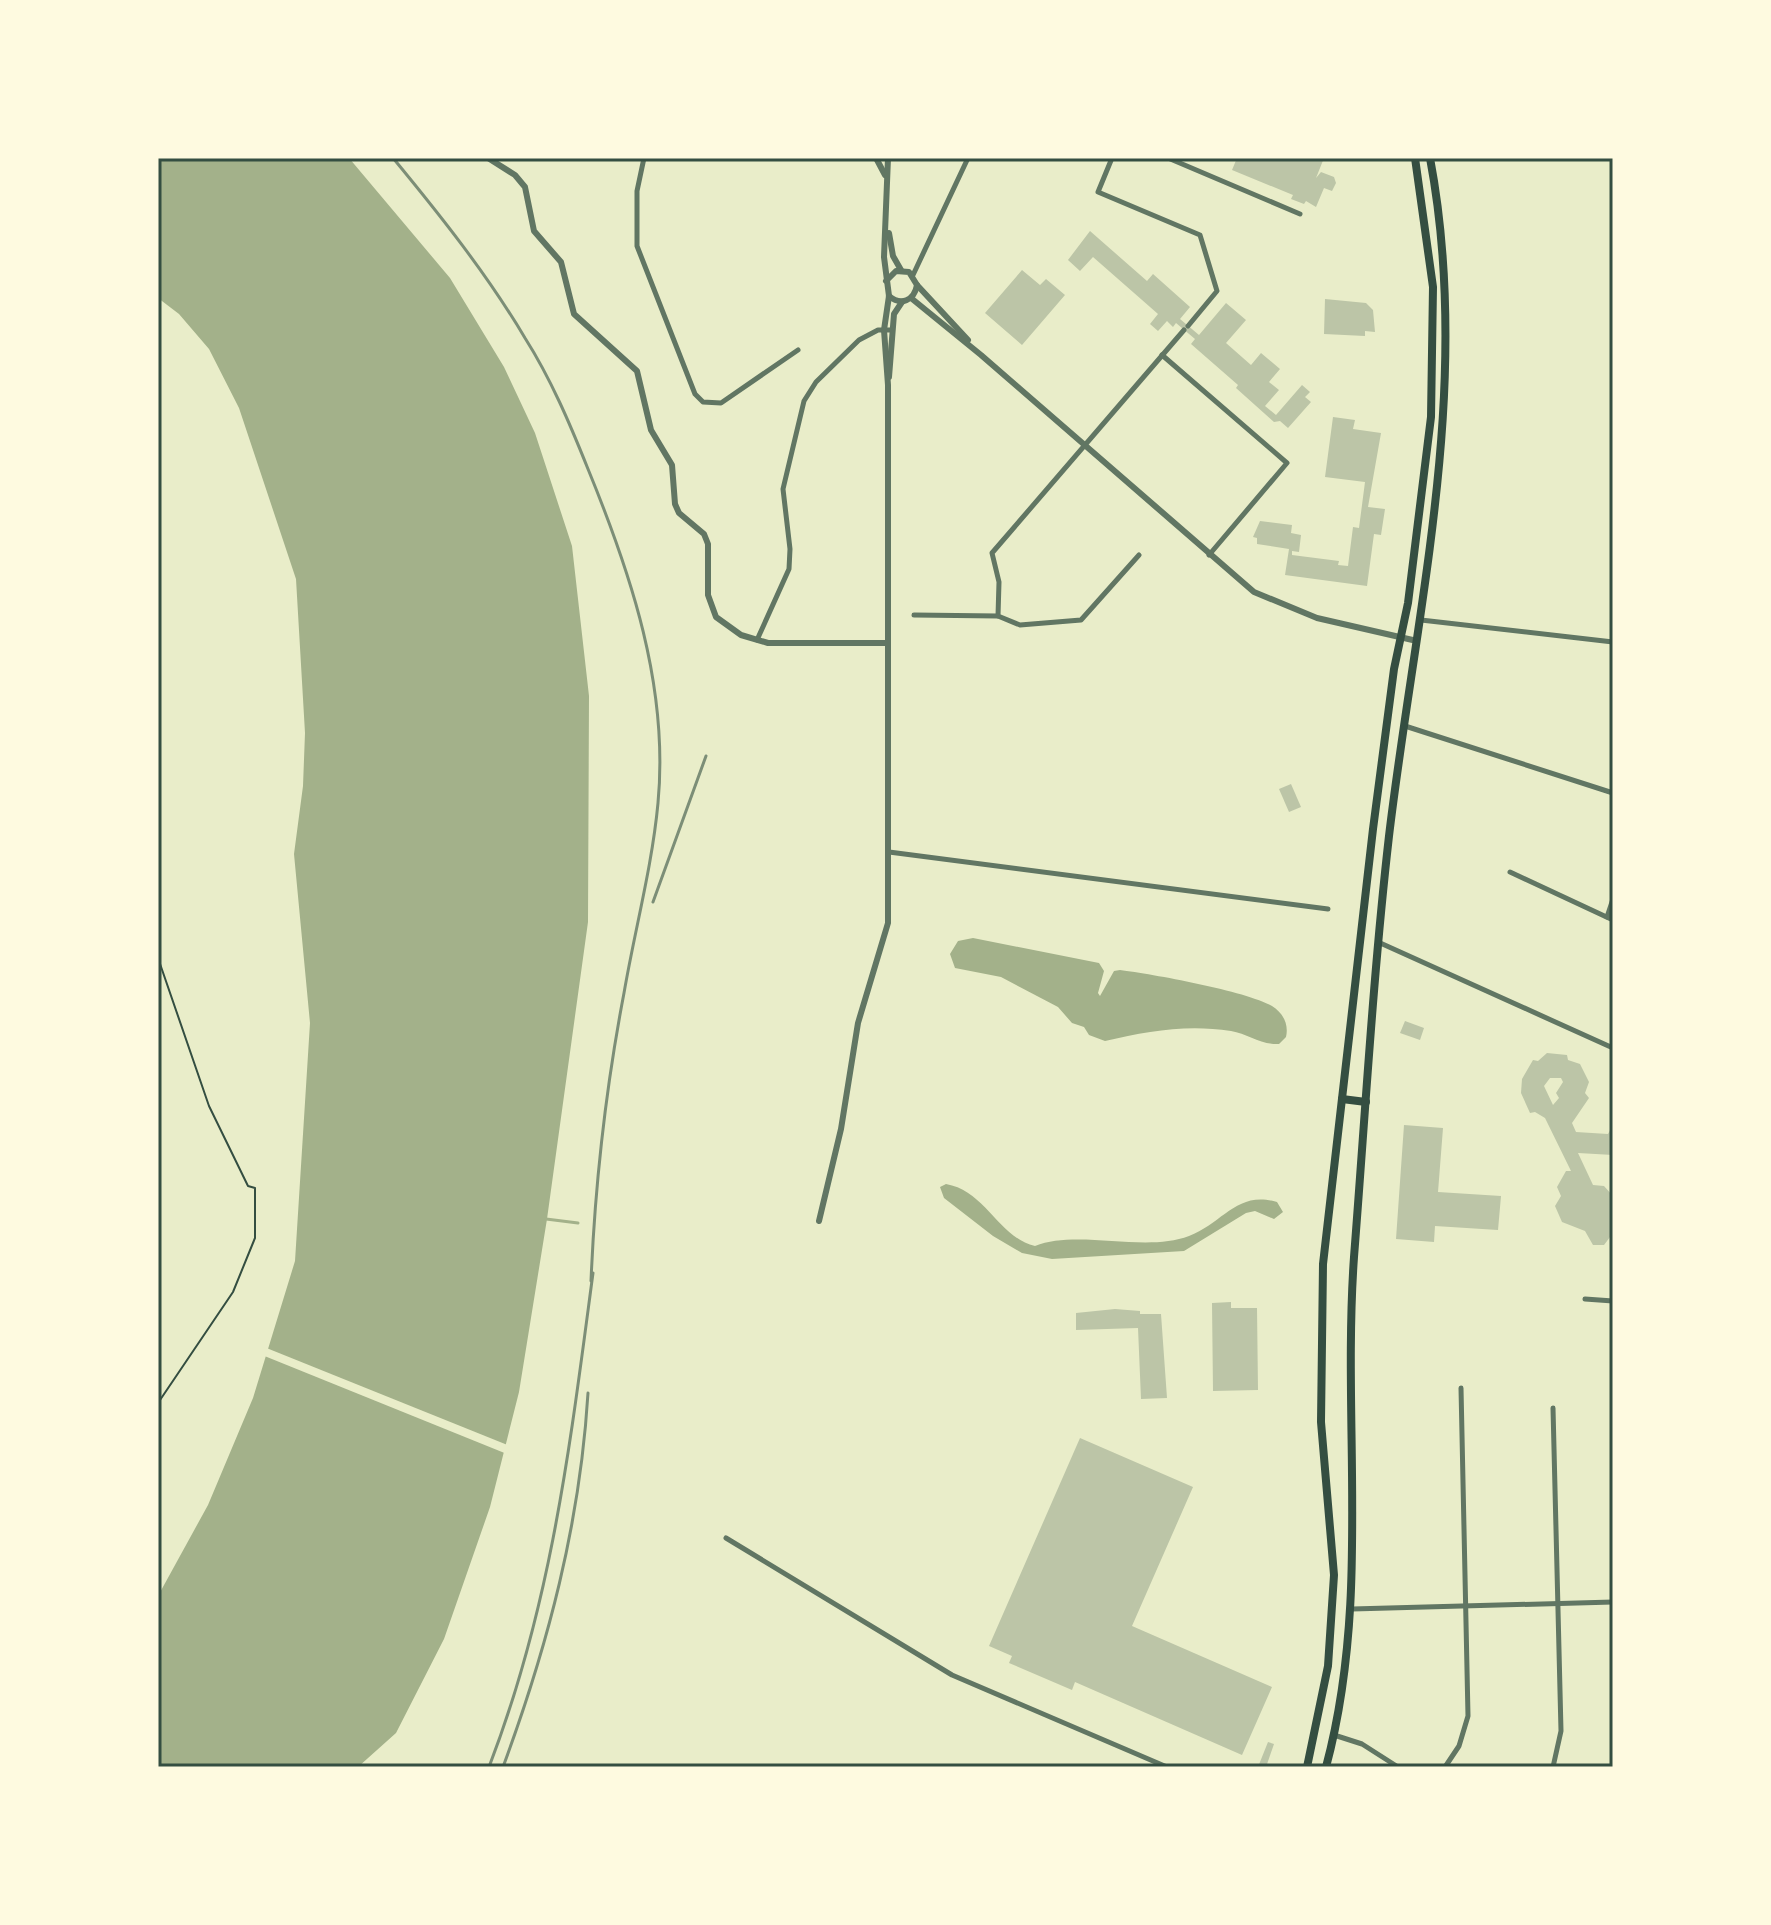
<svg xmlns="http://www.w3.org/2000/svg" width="1771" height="1925" viewBox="0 0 1771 1925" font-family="'Fira Sans Condensed',sans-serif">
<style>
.water{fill:#a3b18a}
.pier{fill:#e9edc9}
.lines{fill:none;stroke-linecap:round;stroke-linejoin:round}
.stream{stroke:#a3b18a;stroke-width:3}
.building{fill:#bcc5a7;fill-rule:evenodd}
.path{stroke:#344e41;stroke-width:2}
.minor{stroke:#617663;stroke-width:5}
.tertiary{stroke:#617663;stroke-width:6}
.primary{stroke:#344e41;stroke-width:8}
.rail{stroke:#7c8e77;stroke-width:3}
.neatline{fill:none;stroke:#344e41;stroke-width:3}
</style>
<rect width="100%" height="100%" fill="#e9edc9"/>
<g class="water">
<path d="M 158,158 L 349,158 L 450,278 L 504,367 L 535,433 L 572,546 L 589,696 L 588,922 L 547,1219 L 519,1392 L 490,1507 L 444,1639 L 396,1733 L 358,1767 L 158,1767 L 158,1596 L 208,1505 L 253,1398 L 295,1261 L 310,1023 L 294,854 L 303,786 L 305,733 L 296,579 L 239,408 L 209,349 L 179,314 L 158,298 Z"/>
<path d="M 973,938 L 1099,963 L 1104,971 L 1098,993 L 1100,996 L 1114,971 L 1120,970 C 1152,974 1246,991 1272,1006 C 1283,1013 1289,1024 1286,1037 L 1279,1044 C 1261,1045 1248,1034 1231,1031 C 1187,1024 1148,1031 1105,1041 L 1089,1035 L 1084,1027 L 1072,1023 L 1058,1007 L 1001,977 L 955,968 L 950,954 L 958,941 Z"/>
<path d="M 946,1184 C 986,1191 999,1238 1035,1246 C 1078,1229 1145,1253 1189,1236 C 1223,1223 1237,1190 1277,1202 L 1283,1212 L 1274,1219 L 1255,1211 L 1246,1213 L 1184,1251 L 1052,1259 L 1022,1253 L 993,1236 L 944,1198 L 940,1187 Z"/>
</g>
<path class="pier" d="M 264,1347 L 510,1446 L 507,1454 L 262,1355 Z"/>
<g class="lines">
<path class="stream" d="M 546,1219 L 578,1223"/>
</g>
<g class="building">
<path d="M 1237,158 L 1324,158 L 1316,178 L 1321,172 L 1334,177 L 1336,183 L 1332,191 L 1324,188 L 1316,207 L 1306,201 L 1304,204 L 1291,199 L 1293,195 L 1232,170 Z"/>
<path d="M 1090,231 L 1147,281 L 1153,274 L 1190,307 L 1180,319 L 1199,335 L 1226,303 L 1246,320 L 1226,343 L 1251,365 L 1261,353 L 1280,369 L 1269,382 L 1279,390 L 1265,406 L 1276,415 L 1302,385 L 1310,392 L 1305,397 L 1311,402 L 1288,428 L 1280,421 L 1274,422 L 1236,388 L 1238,385 L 1191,344 L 1195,339 L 1176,323 L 1173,327 L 1167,321 L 1158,331 L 1150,324 L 1158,314 L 1093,257 L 1080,271 L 1068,260 Z"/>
<path d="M 1022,270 L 1040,285 L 1046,279 L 1065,295 L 1022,345 L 985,313 Z"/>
<path d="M 1325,299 L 1366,303 L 1373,310 L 1375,332 L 1365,331 L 1365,336 L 1324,334 Z"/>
<path d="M 1333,417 L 1355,420 L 1353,429 L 1381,433 L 1368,507 L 1385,509 L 1381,535 L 1374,534 L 1367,586 L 1285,575 L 1289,549 L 1257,544 L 1257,538 L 1253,537 L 1260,521 L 1292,525 L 1291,533 L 1301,535 L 1299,552 L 1292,551 L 1292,555 L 1339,561 L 1338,565 L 1348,566 L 1353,527 L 1359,528 L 1365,482 L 1325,477 Z"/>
<path d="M 1291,784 L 1301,807 L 1289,812 L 1279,789 Z"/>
<path d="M 1405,1021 L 1424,1028 L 1420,1040 L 1400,1033 Z"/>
<path d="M 1547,1053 L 1567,1055 L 1568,1060 L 1580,1064 L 1589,1082 L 1585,1093 L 1589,1098 L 1572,1123 L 1576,1132 L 1608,1134 L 1613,1125 L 1613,1155 L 1578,1153 L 1593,1185 L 1604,1186 L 1613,1196 L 1613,1233 L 1604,1245 L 1593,1245 L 1585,1231 L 1562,1222 L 1555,1206 L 1561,1196 L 1557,1187 L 1566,1171 L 1571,1171 L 1545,1118 L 1535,1112 L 1530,1113 L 1521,1093 L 1522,1079 L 1533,1060 L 1538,1061 ZM 1550,1078 L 1561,1078 L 1563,1082 L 1556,1093 L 1559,1098 L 1553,1105 L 1544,1086 Z"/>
<path d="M 1404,1125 L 1443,1128 L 1438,1192 L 1501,1196 L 1498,1230 L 1435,1226 L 1434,1242 L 1396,1239 Z"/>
<path d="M 1231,1302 L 1231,1308 L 1257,1308 L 1258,1390 L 1213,1391 L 1212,1303 Z"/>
<path d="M 1115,1309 L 1140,1311 L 1140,1314 L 1161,1314 L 1167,1398 L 1141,1399 L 1138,1328 L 1076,1330 L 1076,1313 Z"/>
<path d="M 1080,1438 L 1193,1487 L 1132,1626 L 1272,1687 L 1242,1755 L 1075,1682 L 1072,1690 L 1009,1663 L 1012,1656 L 989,1646 Z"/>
<path d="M 1268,1742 L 1274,1744 L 1266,1767 L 1258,1767 Z"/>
</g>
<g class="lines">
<path class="path" d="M 158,958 L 209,1106 L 248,1186 L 255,1188 L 255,1238 L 233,1292 L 158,1403"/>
<g class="minor">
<path d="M 644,158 L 637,191 L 637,246 L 695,394 L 703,402 L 721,403 L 798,350"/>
<path d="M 1112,158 L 1098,192 L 1200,235 L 1217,291 L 1188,326"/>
<path d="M 1168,158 L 1300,214"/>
<path d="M 913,275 L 968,158"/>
<path d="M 1162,355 L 1287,463 L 1209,555"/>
<path d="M 1139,555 L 1081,620 L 1020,625 L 998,616 L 999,582 L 992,553 L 1184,330"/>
<path d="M 914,615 L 998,616"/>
<path d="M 1421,620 L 1613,642"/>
<path d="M 757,640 L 789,569 L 790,549 L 783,489 L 804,401 L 816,382 L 859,340 L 878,330 L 892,330"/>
<path d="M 1405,726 L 1613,793"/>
<path d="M 889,852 L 1328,909"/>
<path d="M 1510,872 L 1613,920"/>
<path d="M 1607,917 L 1613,899"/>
<path d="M 1378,942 L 1613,1048"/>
<path d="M 1585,1299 L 1613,1301"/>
<path d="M 1553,1408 L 1561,1731 L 1553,1767"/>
<path d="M 726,1538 L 952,1675 L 1167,1767"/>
<path d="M 1352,1609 L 1613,1602"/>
<path d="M 1334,1735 L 1362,1744 L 1398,1767"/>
<path d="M 1445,1767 L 1459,1746 L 1468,1716 L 1461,1388"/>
</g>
<g class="tertiary">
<path d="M 488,158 L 515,175 L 525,187 L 534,231 L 561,262 L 574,314 L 637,371 L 651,430 L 672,465 L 675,504 L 679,513 L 704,534 L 708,544 L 708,595 L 716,617 L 741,635 L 768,643 L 886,643"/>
<path d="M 876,158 L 885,175"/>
<path d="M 889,233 L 893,256 L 901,270"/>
<path d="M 886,281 L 896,271 L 909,272 L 917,285 L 968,340"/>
<path d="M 889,296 C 901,306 914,301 917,285"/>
<path d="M 911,298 L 981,355 L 1254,592 L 1317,618 L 1417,641"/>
<path d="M 889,377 L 894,314 L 902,302"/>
<path d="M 819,1221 L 841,1129 L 858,1023 L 888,923 L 888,385 L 884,330 L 889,296 L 884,257 L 888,158"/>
</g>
<g class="primary">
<path d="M 1342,1099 L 1366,1102"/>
<path d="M 1307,1767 L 1328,1666 L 1334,1575 L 1321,1422 L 1323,1264 L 1373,829 L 1394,669 L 1408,603 L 1431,417 L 1433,287 L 1415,158"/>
<path d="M 1326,1767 C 1371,1600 1342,1427 1354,1257 C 1365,1117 1373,976 1389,836 C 1416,609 1473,387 1430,158"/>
</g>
<g class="rail">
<path d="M 393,158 C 440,215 487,274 525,338 C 551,379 570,424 588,469 C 631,574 669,687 658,803 C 652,867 635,929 624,993 C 606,1087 595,1185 591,1281"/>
<path d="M 653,902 L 706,756"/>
<path d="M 489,1767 C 552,1603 570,1445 593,1273"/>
<path d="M 503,1767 C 548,1645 580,1524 588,1393"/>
</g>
</g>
<rect width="1771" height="1925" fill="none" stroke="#fefae0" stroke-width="320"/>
<rect x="160" y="160" width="1451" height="1605" class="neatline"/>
</svg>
